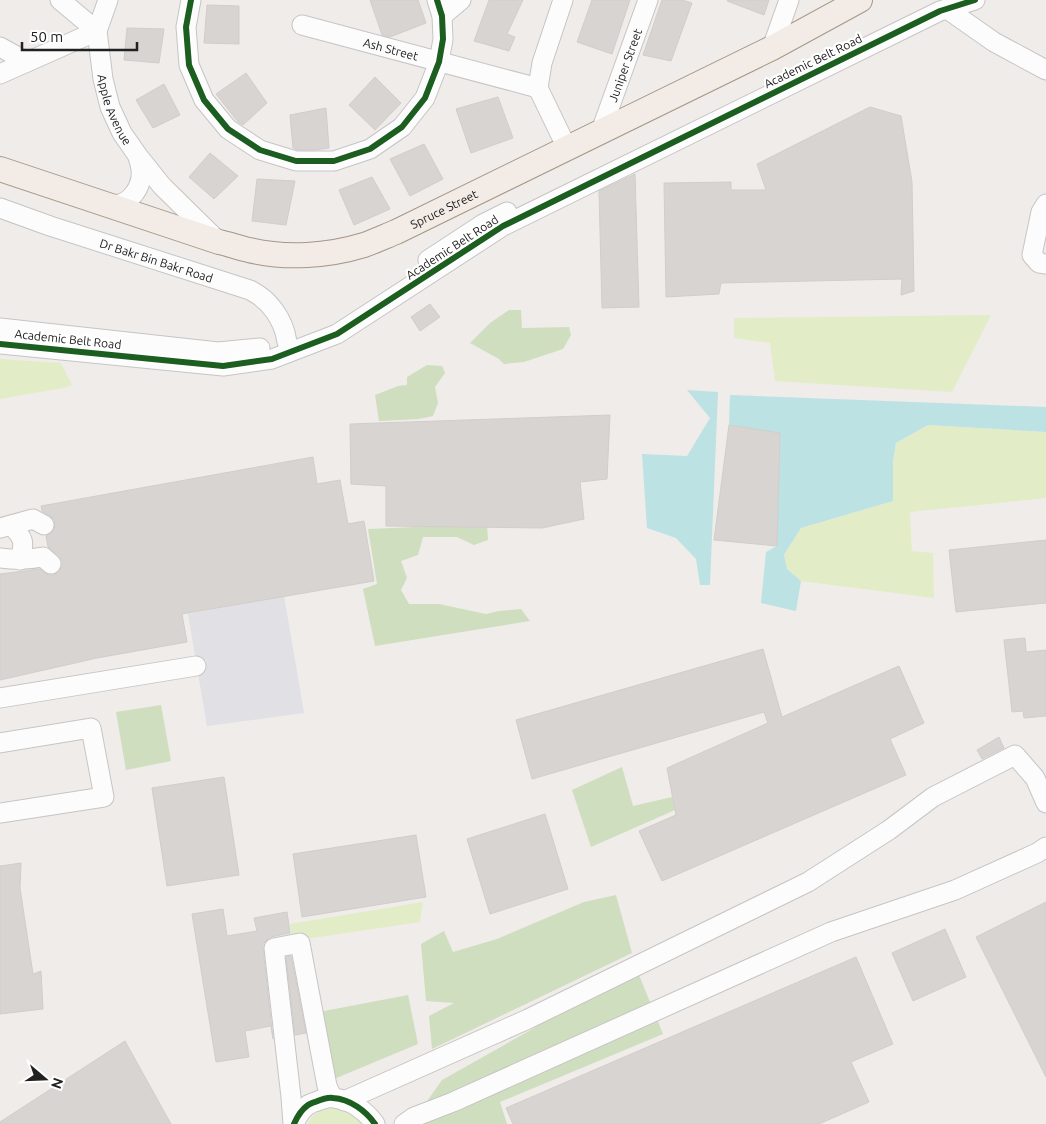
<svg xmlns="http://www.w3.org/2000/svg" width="1046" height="1124" viewBox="0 0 1046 1124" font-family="Ubuntu,sans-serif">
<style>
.grass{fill:#e2edc7}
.forest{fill:#cfdebe}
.plaza{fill:#e0e0e5}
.water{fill:#bce2e4}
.building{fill:#d8d4d2;stroke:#d2cdcb}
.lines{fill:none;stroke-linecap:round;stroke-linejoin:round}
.minor-casing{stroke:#c6c5c4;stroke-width:21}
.major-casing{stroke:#a69685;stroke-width:26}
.minor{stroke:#fdfcfc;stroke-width:19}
.major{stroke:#f2ebe6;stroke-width:24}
.cycleway-casing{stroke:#fff;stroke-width:9}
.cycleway{stroke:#1b5e20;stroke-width:6}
.labels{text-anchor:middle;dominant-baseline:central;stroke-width:4.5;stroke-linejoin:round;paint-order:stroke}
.street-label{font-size:12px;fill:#212121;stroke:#fff}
</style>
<rect width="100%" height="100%" fill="#efecea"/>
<g class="grass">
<path d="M 991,315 L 952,392 L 775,381 L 770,343 L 734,338 L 734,318 Z"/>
<path d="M 0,359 L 61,363 L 72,385 L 63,388 L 0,399 Z"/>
<path d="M 928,425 L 1046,432 L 1046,498 L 910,512 L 912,551 L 933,553 L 934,598 L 801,581 L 787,569 L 784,556 L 801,528 L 893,501 L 893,461 L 896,443 Z"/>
<path d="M 423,902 L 420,922 L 292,941 L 290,924 Z"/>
<path d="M 337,1107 L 354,1113 L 364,1124 L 307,1124 C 315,1111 322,1109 337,1107 Z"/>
</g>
<g class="forest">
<path d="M 509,310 L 521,310 L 522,328 L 569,327 L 571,335 L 563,349 L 524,362 L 504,364 L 499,359 L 470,343 L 490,323 Z"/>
<path d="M 427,365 L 442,366 L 445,373 L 435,387 L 438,403 L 433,416 L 419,419 L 379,421 L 375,395 L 398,386 L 407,385 L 407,377 Z"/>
<path d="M 487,524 L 488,540 L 474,545 L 457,537 L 423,537 L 418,555 L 401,561 L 407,578 L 401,590 L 409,604 L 439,604 L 486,614 L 499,611 L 521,609 L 530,621 L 375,646 L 363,589 L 377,584 L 368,529 Z"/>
<path d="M 161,705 L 171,761 L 126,770 L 116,712 Z"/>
<path d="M 622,767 L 633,806 L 672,797 L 675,810 L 591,847 L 572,790 Z"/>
<path d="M 616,895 L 632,953 L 432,1049 L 429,1016 L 454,1003 L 426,1001 L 421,944 L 444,931 L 453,952 L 497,939 L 584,902 Z"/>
<path d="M 637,970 L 663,1034 L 500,1102 L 507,1124 L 411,1124 L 442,1080 Z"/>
<path d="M 408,995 L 418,1044 L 334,1079 L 319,1012 Z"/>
</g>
<path class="plaza" d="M 284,596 L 304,713 L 207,726 L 188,614 Z"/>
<g class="water">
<path d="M 687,390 L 718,392 L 710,585 L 700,585 L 696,559 L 676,538 L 647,528 L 642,454 L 687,456 L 710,418 Z"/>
<path d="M 730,395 L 1046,407 L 1046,432 L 928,425 L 896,443 L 893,461 L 893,501 L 801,528 L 784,555 L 787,569 L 801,581 L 796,611 L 761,603 L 766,552 L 777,546 L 780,433 L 729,425 Z"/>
</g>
<g class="building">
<path d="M 370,0 L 418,0 L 426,23 L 390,37 L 382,35 Z"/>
<path d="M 489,0 L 523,0 L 507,34 L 515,37 L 509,51 L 474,41 Z"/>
<path d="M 592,0 L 630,0 L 612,54 L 577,42 Z"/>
<path d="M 662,0 L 682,0 L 692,3 L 671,61 L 643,55 Z"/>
<path d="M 728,0 L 769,0 L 764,15 L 727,1 Z"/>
<path d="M 207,5 L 239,6 L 239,44 L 204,43 Z"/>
<path d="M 127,28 L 164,29 L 159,63 L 124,60 Z"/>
<path d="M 246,73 L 267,103 L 243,125 L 238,122 L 216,94 Z"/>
<path d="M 375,77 L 401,103 L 375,130 L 349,105 Z"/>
<path d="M 164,84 L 180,115 L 153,128 L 136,100 Z"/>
<path d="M 498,97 L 513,138 L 471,153 L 456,109 Z"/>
<path d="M 870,107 L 901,116 L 912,182 L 914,291 L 901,295 L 902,279 L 721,283 L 719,294 L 666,297 L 664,183 L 731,182 L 731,190 L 766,190 L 757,164 Z"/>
<path d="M 326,108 L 329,148 L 314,150 L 298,150 L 293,148 L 290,115 Z"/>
<path d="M 424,144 L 443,179 L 410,196 L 390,159 Z"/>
<path d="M 210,153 L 238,176 L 214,199 L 189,177 Z"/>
<path d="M 635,174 L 639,307 L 602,308 L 599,191 Z"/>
<path d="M 372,177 L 390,209 L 354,225 L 339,190 Z"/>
<path d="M 257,179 L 295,181 L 286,225 L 252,221 Z"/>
<path d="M 430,304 L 440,317 L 420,331 L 411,317 Z"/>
<path d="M 610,415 L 607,479 L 580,482 L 584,519 L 542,528 L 386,526 L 386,486 L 351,484 L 350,424 Z"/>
<path d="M 729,425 L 780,433 L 777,546 L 714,540 Z"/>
<path d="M 313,457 L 317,484 L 340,480 L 348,524 L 364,521 L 374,581 L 182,614 L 187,642 L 97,658 L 0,680 L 0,574 L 40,569 L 48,575 L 54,575 L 59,572 L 62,567 L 62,561 L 59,556 L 48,547 L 46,536 L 50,534 L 54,530 L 55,525 L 54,520 L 49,515 L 42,511 L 41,506 Z"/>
<path d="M 1046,540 L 1046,603 L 956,612 L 949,550 Z"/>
<path d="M 1025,638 L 1026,652 L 1046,650 L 1046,716 L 1024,718 L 1023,711 L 1012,712 L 1004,640 Z"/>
<path d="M 763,649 L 782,717 L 899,666 L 924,723 L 890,739 L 906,775 L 662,881 L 639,831 L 676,815 L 667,768 L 768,723 L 764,712 L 532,779 L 516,720 Z"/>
<path d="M 999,737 L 1004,748 L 982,759 L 977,750 Z"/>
<path d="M 224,777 L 239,875 L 167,886 L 152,788 Z"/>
<path d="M 545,814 L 568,889 L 490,914 L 467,839 Z"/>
<path d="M 416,835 L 426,897 L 302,917 L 293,854 Z"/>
<path d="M 21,863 L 20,888 L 33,974 L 41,971 L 43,1009 L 0,1014 L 0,866 Z"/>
<path d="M 1046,902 L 1046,1077 L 976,937 Z"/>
<path d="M 223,909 L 227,936 L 257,931 L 254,918 L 287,912 L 290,933 L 271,937 L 267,940 L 263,944 L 263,949 L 273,1039 L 271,1026 L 245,1031 L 249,1057 L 216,1062 L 192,914 Z"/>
<path d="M 945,929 L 966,977 L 913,1001 L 892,953 Z"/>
<path d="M 291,956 L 306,1033 L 295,1035 L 286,957 Z"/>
<path d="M 856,957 L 893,1044 L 851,1062 L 869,1102 L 819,1124 L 513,1124 L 506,1108 Z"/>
<path d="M 125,1041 L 171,1124 L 0,1124 L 0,1122 Z"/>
</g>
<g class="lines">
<defs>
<g id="minor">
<path id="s1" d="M 108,0 L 97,31 L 103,79 L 110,107 L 122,133 L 138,156 L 162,186 L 218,241"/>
<path d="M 191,0 L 186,27 L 189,65 L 204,100 L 228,129 L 260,150 L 296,161 L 334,161 L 370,149 L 402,127 L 425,98 L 439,62 L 443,39 L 442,16 L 437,0"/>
<path d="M 563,0 L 542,63 L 538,88 L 567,148"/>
<path d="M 947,9 L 994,42 L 1046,70"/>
<path d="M 442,16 L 461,0"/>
<path id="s2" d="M 302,25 L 538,88"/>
<path d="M 0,47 L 27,62"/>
<path d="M 772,48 L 789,0"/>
<path d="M 0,74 L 97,31 L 60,0"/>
<path id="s3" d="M 601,131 L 648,0"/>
<path d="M 1046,204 L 1041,212 L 1032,255 L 1039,263 L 1046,264"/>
<path d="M 107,205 C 111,204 116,204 120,204 C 131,201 140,188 141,177 C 142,170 140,163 138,157"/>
<path id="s4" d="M 0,208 L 50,226 L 250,290 C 270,300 284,320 287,342"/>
<path d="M 428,260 L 483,224 L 507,212"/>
<path d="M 0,328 L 218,352 L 260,348"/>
<path d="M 0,344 L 223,366 L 272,359 L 337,334 L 503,226 L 940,11 L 975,0"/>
<path d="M 11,525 C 24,538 25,542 20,560"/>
<path d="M 0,528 L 33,519 L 44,525"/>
<path d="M 0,558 C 15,560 28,560 43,557 L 51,564"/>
<path d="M 0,698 L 196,666"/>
<path d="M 0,743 L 91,728 L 104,797 L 0,813"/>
<path d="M 344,1101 L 528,1019 L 808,882 L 889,830 L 933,797 L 1015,755 L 1035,778 L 1046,803"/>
<path d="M 293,1124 L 291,1097 L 274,948 L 300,943 L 327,1086 L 332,1097"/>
<path d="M 294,1124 C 297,1117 301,1110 308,1105 C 308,1105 314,1102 315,1102 C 320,1100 328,1097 333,1098 C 350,1099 366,1111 375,1124"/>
<path d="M 404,1124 L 414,1117 L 453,1102 L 831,932 L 955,890 L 1037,853 L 1046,847"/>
</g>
<g id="major">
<path id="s5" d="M 0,169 L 219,242 C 229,244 239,248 249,250 C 286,259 328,256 364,245 C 375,241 386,236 396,232 L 772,48 L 860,0"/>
</g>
</defs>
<use href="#minor" class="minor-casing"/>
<use href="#major" class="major-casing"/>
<use href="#minor" class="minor"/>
<use href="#major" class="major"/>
<defs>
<g id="cycleway">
<path d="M 191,0 L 186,27 L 189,65 L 204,100 L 228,129 L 260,150 L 296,161 L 334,161 L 370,149 L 402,127 L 425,98 L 439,62 L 443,39 L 442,16 L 437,0"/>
<path d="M 0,344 L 223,366 L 272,359 L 337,334 L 503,226 L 940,11 L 975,0"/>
<path d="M 294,1124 C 297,1117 301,1110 308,1105 C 308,1105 314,1102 315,1102 C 320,1100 328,1097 333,1098 C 350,1099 366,1111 375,1124"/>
</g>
</defs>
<use href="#cycleway" class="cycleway-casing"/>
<use href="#cycleway" class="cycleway"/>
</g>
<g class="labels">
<g class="street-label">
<text stroke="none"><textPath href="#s2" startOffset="92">Ash Street</textPath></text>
<text transform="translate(813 61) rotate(-26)">Academic Belt Road</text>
<text stroke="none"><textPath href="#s3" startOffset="70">Juniper Street</textPath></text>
<text stroke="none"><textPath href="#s1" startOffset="114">Apple Avenue</textPath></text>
<text stroke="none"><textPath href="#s5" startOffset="466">Spruce Street</textPath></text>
<text transform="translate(452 247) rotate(-33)">Academic Belt Road</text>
<text stroke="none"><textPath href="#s4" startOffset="165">Dr Bakr Bin Bakr Road</textPath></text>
<text transform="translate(68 339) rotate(6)">Academic Belt Road</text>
</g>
</g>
<g transform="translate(45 1079) rotate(109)" stroke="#ffffff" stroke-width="4" paint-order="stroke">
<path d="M0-4L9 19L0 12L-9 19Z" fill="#212121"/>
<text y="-8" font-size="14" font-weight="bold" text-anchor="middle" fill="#212121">N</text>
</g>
<path d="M22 42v8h115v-8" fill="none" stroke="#212121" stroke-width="2.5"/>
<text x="30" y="42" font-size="15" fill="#212121" stroke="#ffffff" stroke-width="4" paint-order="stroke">50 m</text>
</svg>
